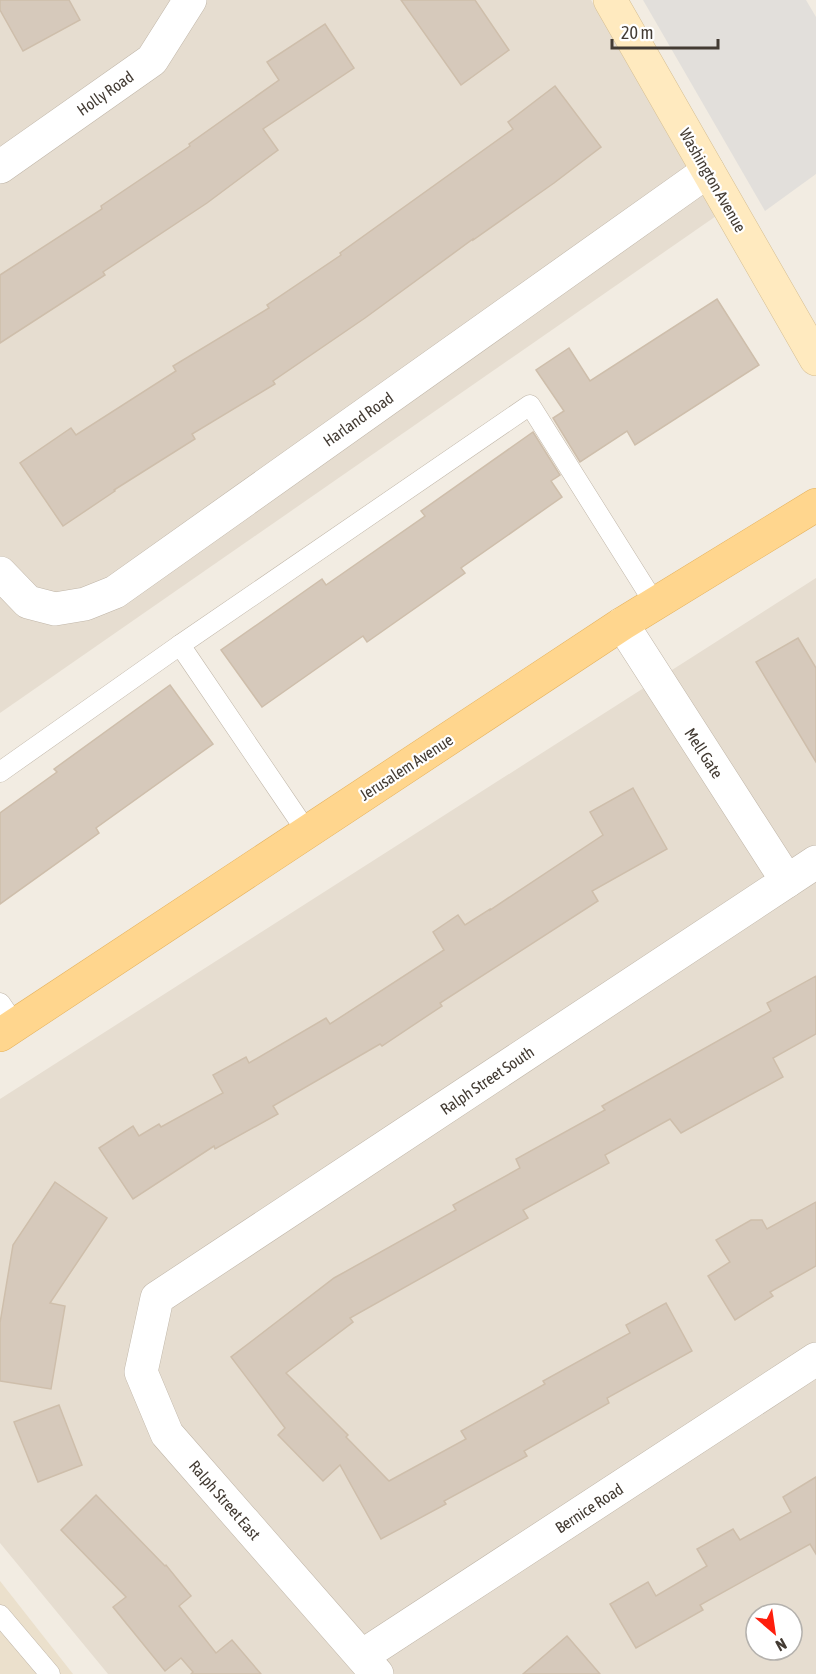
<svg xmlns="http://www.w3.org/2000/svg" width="816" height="1674" viewBox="0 0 816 1674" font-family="'Asap Condensed',sans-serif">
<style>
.residential{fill:#e6ddd0;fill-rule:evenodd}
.education{fill:#ebe0cc}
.parking{fill:#e2dfdb}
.building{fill:#d6c9bb;stroke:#cebeab;stroke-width:1.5}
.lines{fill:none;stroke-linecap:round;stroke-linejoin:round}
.lane-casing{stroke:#c0b6a8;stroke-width:21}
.street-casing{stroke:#c0b6a8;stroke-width:34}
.secondary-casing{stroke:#d6bf93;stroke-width:34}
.primary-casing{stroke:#e5b25d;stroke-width:34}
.lane{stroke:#fff;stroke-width:20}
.street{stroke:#fff;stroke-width:33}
.secondary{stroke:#ffeabf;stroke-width:33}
.primary{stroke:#ffd68e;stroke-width:33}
.labels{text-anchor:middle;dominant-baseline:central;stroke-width:4.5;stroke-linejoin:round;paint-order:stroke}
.street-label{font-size:16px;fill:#433b33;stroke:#fff}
</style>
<rect width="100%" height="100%" fill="#f2ece2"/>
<g class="residential">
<path d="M 0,0 L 591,0 L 719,214 L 0,713 Z"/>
<path d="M 816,578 L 816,1674 L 108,1674 L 0,1543 L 0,1099 ZM 756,1614 L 792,1614 L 792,1650 L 756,1650 Z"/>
</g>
<path class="education" d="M 0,1581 L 73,1674 L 0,1674 Z"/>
<path class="parking" d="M 643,0 L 806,0 L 816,17 L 816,174 L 765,211 Z"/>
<g class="building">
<path d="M 0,0 L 69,0 L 80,20 L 23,51 L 0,10 Z"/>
<path d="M 401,0 L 475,0 L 509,50 L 461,85 Z"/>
<path d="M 325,24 L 354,68 L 263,129 L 278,150 L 207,203 L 103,272 L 105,275 L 0,343 L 0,275 L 102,209 L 101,206 L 190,146 L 189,144 L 279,80 L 267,62 Z"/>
<path d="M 555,86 L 601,147 L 554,183 L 473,240 L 473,239 L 365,318 L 273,381 L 275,384 L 192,434 L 195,439 L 114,490 L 115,491 L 63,526 L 20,463 L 71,428 L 76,435 L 176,371 L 173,366 L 269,308 L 267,305 L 341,255 L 340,253 L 513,129 L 508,122 Z"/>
<path d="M 717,299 L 759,365 L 635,445 L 627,431 L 580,462 L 553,418 L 564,411 L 536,370 L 569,348 L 590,381 Z"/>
<path d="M 533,432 L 560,475 L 551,481 L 562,497 L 461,568 L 465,573 L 367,642 L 363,636 L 262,707 L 221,650 L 322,579 L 326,585 L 425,516 L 421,511 Z"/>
<path d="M 798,638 L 816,668 L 816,762 L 756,662 Z"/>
<path d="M 170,685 L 213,744 L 96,828 L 99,833 L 0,904 L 0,813 L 57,772 L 54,769 Z"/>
<path d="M 633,788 L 667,849 L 592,891 L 598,901 L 440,1003 L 442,1006 L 382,1046 L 380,1044 L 273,1106 L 278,1114 L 215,1149 L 214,1146 L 133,1199 L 99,1148 L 133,1126 L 139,1136 L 159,1124 L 161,1127 L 223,1093 L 213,1075 L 246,1057 L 249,1063 L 326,1018 L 330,1024 L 444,950 L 433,932 L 458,915 L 465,925 L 490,909 L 490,910 L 603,835 L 590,812 Z"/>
<path d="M 816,976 L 816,1034 L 773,1058 L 783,1077 L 681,1133 L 670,1119 L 605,1155 L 609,1163 L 523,1210 L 528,1218 L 350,1318 L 353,1322 L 286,1373 L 348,1435 L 346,1437 L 389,1481 L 466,1439 L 461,1431 L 545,1384 L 543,1381 L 630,1333 L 626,1325 L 666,1303 L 692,1351 L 607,1398 L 609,1403 L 524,1451 L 527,1456 L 444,1501 L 446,1504 L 381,1539 L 340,1465 L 323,1481 L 278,1435 L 285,1428 L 231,1357 L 334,1278 L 456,1210 L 453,1205 L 520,1168 L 516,1159 L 605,1110 L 602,1106 L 771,1011 L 767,1003 Z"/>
<path d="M 55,1182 L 107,1218 L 50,1303 L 65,1306 L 51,1389 L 0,1381 L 0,1323 L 13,1245 Z"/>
<path d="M 816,1202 L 816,1266 L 770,1292 L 773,1296 L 735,1320 L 708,1276 L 730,1262 L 716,1240 L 751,1220 L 762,1220 L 767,1229 Z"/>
<path d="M 59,1405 L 82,1465 L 38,1482 L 14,1422 Z"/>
<path d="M 816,1477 L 816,1554 L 810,1544 L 700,1605 L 703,1610 L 636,1648 L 610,1604 L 648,1582 L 656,1596 L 707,1566 L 697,1549 L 733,1529 L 740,1540 L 791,1512 L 783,1497 Z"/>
<path d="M 96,1495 L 165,1566 L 166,1565 L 191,1596 L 179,1606 L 216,1653 L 232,1640 L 261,1674 L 191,1674 L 193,1672 L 181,1658 L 165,1671 L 113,1607 L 126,1597 L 61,1530 Z"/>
<path d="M 567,1636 L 600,1674 L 523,1674 Z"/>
</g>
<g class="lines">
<defs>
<g id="lane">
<path d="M 180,645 L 530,405 L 655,604"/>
<path d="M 0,772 L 180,645 L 307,832"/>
<path d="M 0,1003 L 15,1025"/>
<path d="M 0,1615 L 50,1674"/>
</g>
<g id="street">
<path d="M 0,167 L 152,60 L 190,0"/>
<path d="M 0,573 L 28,602 L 55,609 L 85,604 L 115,592 L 708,171"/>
<path d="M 622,624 L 787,881"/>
<path d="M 362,1656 L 816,1359"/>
<path d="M 377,1674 L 167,1434 L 141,1372 L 157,1298 L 816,862"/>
</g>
<path id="secondary" d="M 610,0 L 816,359"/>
<path id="primary" d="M 0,1035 L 622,624 L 816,505"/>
</defs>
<use href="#lane" class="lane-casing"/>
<use href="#street" class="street-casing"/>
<use href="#secondary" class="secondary-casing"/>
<use href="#primary" class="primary-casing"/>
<use href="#lane" class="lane"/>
<use href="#street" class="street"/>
<use href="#secondary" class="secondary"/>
<use href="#primary" class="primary"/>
</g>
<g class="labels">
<g class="street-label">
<text transform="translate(105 93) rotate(-35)">Holly Road</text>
<text transform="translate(713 180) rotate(60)">Washington Avenue</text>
<text transform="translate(358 419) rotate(-35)">Harland Road</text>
<text transform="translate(704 753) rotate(57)">Mell Gate</text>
<text transform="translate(406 767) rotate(-33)">Jerusalem Avenue</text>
<text transform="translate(487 1080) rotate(-34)">Ralph Street South</text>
<text transform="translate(225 1500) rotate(49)">Ralph Street East</text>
<text transform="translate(589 1508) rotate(-33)">Bernice Road</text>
</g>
</g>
<g transform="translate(774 1632) rotate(151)"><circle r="28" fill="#ffffff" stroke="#b4b1ad" stroke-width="1.5"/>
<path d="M0-4.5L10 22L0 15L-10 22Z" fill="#fe1e0d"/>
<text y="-9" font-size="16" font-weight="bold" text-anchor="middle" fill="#433b33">N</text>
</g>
<path d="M612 39v9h106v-9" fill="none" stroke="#433b33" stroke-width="3"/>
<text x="621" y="39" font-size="18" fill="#433b33" stroke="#ffffff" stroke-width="4.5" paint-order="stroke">20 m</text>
</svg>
